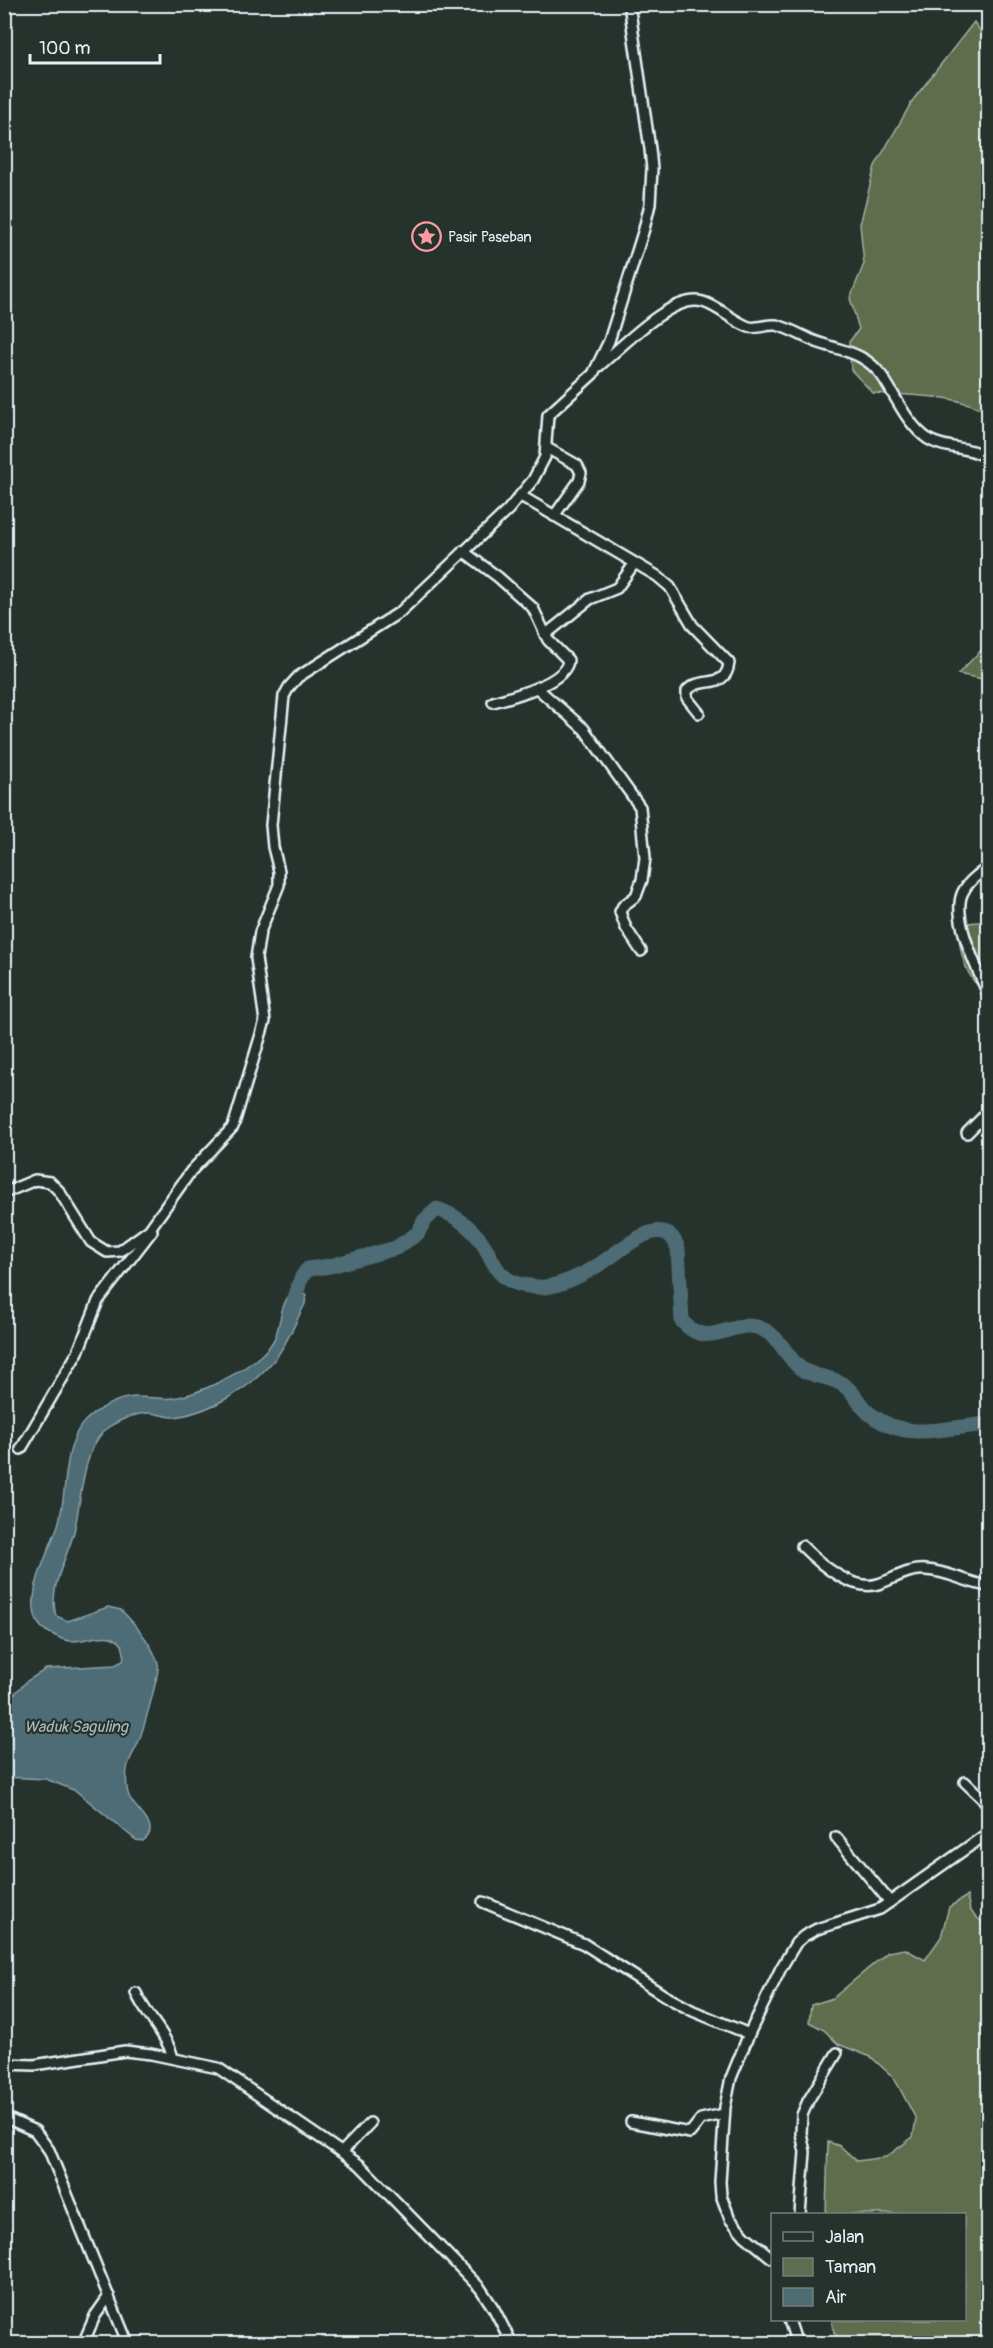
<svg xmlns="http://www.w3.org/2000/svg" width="993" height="2348" viewBox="0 0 993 2348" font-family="Pangolin,sans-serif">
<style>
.green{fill:#5e6d4e;stroke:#a3afa3;stroke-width:1.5}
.water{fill:#4d6c74;stroke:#8ba1a9;stroke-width:1.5}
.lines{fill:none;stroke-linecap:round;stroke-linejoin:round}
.river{stroke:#4d6c74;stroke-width:15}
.street-casing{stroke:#e8f1f8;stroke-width:14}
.street{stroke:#26332d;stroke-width:9}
.labels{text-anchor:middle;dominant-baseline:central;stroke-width:4.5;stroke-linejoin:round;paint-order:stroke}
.poi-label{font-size:15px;fill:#e8f1f8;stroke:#26332d;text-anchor:start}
.water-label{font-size:16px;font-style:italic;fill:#aabcc3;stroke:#26332d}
</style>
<rect width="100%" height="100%" fill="#26332d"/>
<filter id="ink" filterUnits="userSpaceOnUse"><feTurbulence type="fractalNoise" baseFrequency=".0167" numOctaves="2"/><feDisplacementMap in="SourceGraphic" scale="12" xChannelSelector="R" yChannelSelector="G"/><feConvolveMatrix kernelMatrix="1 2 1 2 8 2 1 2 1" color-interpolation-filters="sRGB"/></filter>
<g filter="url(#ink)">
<g class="green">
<path d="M 974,22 L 988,42 L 988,413 C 957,393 910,396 873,393 L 851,370 L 849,342 L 859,329 L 850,298 L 864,264 L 860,224 L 875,166 L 913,100 Z"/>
<path d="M 988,643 L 988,675 L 982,679 L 958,674 Z"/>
<path d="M 988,921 L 988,994 C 964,979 959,950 958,924 Z"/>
<path d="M 967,1896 L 970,1910 L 988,1929 L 988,2343 L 843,2343 L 834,2333 L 832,2320 L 964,2320 L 964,2214 L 826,2214 L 828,2142 L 840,2146 L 857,2161 L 886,2157 L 913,2137 L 916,2119 L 894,2078 L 871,2057 L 838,2044 L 824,2030 L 809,2022 L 811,2005 L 833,1998 L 888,1952 L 905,1949 L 925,1960 L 941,1937 L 949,1907 Z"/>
</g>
<path class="water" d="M 295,1291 L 306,1295 L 305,1304 C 296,1321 286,1346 274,1360 C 251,1388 212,1411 176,1417 C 167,1418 158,1413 149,1413 C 135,1413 113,1422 103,1432 C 82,1454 81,1503 74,1532 C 67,1559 48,1587 56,1616 L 68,1621 L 108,1607 L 121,1610 C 135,1624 152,1644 158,1663 C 161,1669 142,1734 138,1743 C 134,1753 129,1758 127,1769 C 126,1776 126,1789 129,1796 C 135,1811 163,1826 143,1841 L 136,1840 L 76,1791 L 46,1779 L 5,1777 L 5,1703 L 27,1681 L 46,1669 L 115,1665 L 123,1661 L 124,1653 L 122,1645 C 109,1628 88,1642 71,1641 C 64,1641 57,1637 50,1633 C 45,1631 39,1626 37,1621 C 25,1593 49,1552 58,1525 C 67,1495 63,1460 77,1432 C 86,1414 117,1396 138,1397 C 153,1397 168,1401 183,1396 C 207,1390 240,1373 259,1357 C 266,1351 273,1343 276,1335 C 281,1321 281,1298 295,1291 Z"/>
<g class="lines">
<path class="river" d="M 292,1310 C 297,1296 297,1280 308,1269 L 330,1266 L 396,1248 L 418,1233 L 424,1221 L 437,1209 C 455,1215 469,1225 481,1241 C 494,1259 494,1276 518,1284 C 528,1286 536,1288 545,1287 C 564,1285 584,1274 600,1264 C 620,1252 665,1207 678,1249 L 682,1321 C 709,1353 733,1316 762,1329 C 779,1336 786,1356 800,1368 C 813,1378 834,1376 846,1387 C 856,1394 860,1407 870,1414 C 907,1443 946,1427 988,1424"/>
<defs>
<g id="street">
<path d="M 599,366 C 622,347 672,293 703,302 C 720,307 732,321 749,327 C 758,329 766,324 776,325 C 789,328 802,336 814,341 C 840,351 864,351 882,376 C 896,396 907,425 928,439 C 945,450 968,445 988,458"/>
<path d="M 547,448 L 577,465 L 581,473 L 579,481 L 554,516"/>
<path d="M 521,496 L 657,576 L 670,587 L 693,626 L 729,663 C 726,691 700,675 687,691 L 687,698 L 699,713"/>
<path d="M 463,551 L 498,577 L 533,608 L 548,640 L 568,660 C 567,683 511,697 493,702"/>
<path d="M 545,635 L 590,599 L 617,588 L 634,564"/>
<path d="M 537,688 L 584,729 L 640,807 L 645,858 L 642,880 L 636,896 L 623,906 L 620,912 L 626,928 L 641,951"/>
<path d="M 988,868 C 978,874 967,882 962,894 C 952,920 978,970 988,994"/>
<path d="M 967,1133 L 988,1112"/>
<path d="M 4,1193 L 35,1180 L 50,1182 L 59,1191 L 91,1242 L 107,1252 L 120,1251 L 149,1230 L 191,1171 L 233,1127 L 265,1021 L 256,958 L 260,932 L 279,885 L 279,871 L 273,847 L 271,825 L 284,696 L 289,687 L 298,677 L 400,612 L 508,510 L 533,480 L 545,457 L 548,415 L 593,374 L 609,341 L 644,229 L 650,204 L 652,169 L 650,149 L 629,4"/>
<path d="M 21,1449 L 78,1352 L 98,1301 L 152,1231"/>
<path d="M 802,1546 C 819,1563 852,1592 878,1584 C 894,1579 909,1568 926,1570 C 948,1571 967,1583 988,1586"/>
<path d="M 965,1782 L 988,1804"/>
<path d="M 836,1837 L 890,1902"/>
<path d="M 483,1902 L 584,1944 L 665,1996 L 693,2011 L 749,2034"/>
<path d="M 136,1993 C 146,2016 167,2034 173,2058"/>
<path d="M 4,2064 L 34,2065 L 125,2051 L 151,2054 L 218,2068 L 360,2165 L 480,2288 L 494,2309 L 512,2344"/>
<path d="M 4,2117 L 35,2131 L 49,2150 L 128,2344"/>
<path d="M 631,2122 L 690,2133 L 701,2119 L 724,2114"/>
<path d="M 342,2152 L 370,2123"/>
<path d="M 800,2214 L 805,2152 L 801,2133 L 802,2115 L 808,2101 L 837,2053"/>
<path d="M 772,2258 L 745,2236 L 730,2219 L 721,2195 L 720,2182 L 725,2107 L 731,2078 L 749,2034 L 781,1968 L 796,1943 L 804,1936 L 817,1929 L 880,1909 L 988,1833"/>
<path d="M 789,2320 L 797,2344"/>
<path d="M 85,2339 L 95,2316 L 109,2296"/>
</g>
</defs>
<use href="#street" class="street-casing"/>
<use href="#street" class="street"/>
</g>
</g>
<defs>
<symbol id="sight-ring" viewBox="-11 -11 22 22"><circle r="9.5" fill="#26332d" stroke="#ff9aa2" stroke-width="1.5"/><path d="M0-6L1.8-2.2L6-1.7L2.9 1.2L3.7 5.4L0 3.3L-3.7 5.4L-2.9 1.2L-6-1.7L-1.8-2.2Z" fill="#ff9aa2"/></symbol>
</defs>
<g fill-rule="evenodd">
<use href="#sight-ring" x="410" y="220" width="33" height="33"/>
</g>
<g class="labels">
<g class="poi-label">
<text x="448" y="237">Pasir Paseban</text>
</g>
<g class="water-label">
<text x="76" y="1727">Waduk Saguling</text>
</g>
</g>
<rect width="993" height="2348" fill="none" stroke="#26332d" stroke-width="24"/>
<rect x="12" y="12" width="969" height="2324" fill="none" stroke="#e8f1f8" stroke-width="2" filter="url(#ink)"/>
<rect x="771" y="2213" width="195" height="108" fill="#26332d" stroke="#747f7e" stroke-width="1.5"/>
<rect x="783" y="2232" width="30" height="9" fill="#26332d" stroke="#747f7e" stroke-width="1.5"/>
<text x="825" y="2243" font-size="18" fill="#e8f1f8">Jalan</text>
<rect x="783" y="2258" width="30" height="18" fill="#5e6d4e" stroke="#747f7e" stroke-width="1.5"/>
<text x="825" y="2273" font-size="18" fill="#e8f1f8">Taman</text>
<rect x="783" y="2288" width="30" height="18" fill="#4d6c74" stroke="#747f7e" stroke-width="1.5"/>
<text x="825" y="2303" font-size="18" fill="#e8f1f8">Air</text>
<path d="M30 54v9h130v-9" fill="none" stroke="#e8f1f8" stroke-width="3"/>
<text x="39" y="54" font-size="18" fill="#e8f1f8" stroke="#26332d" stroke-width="4.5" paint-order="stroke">100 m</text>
</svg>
